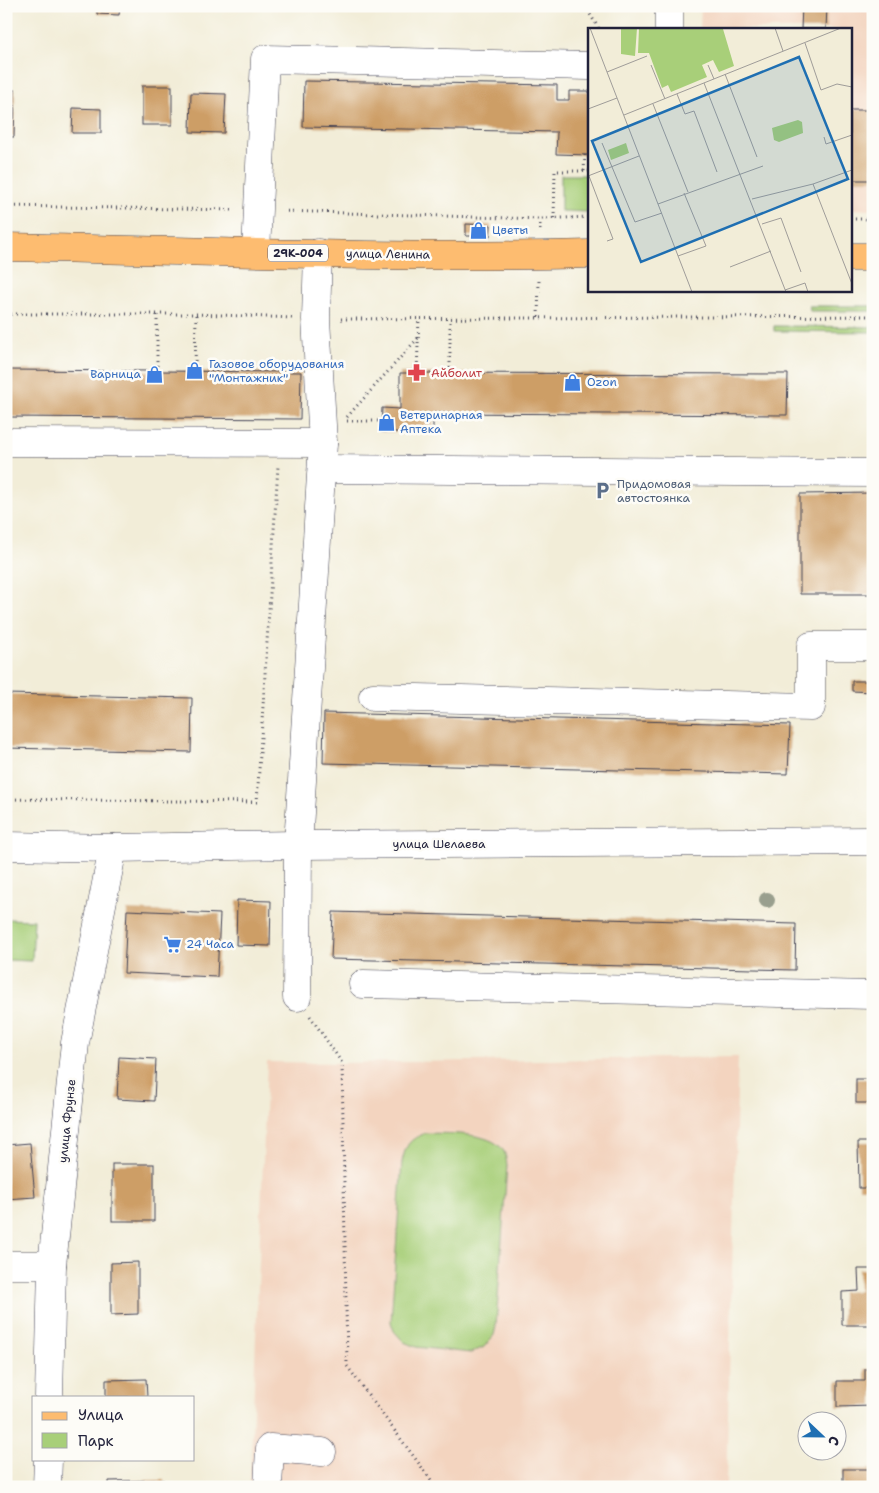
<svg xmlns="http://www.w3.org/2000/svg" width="879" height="1493" viewBox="0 0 879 1493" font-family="'Shantell Sans',sans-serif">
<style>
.built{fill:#f3d4bf}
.green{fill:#a8cf79;stroke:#65785a}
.building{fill:#cd9e66}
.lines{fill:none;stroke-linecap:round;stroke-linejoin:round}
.minor-casing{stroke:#414053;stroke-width:29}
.major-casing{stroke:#414053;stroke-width:29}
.path{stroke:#414053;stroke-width:3;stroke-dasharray:1 4;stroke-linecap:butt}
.minor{stroke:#fff;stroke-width:28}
.major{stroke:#fdbc70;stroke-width:28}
.tree{fill:#999f8e}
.labels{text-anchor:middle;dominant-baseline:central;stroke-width:5;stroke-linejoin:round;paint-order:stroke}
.shield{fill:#fdfcf7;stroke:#646373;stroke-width:1}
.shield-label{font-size:11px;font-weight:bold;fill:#22223b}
.shop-label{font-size:12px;fill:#366cbe;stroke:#fdfcf7;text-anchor:start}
.street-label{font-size:12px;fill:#22223b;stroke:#fdfcf7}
.health-label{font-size:12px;fill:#be3a42;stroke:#fdfcf7;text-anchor:start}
.service-label{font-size:12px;fill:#4e5e75;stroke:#fdfcf7;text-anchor:start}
.inset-road{fill:none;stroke:#9f9c99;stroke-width:1}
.view{fill:#1f6fb2;fill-opacity:0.15;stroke:#1f6fb2;stroke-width:2.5}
.inset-edge{fill:none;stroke:#22223b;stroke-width:2.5}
</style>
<rect width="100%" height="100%" fill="#fdfcf7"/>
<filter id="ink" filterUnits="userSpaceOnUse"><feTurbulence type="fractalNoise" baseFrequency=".02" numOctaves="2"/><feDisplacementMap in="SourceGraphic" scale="10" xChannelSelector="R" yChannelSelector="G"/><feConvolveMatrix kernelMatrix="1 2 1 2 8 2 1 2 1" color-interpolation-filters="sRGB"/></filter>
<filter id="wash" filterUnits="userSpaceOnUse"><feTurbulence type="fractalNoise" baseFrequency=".0096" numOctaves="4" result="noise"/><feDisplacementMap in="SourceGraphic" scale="20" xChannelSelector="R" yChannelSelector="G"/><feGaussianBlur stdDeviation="1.12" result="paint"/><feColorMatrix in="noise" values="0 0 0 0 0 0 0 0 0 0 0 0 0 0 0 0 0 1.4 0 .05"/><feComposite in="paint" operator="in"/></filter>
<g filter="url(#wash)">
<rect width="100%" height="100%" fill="#f2edd8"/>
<g class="built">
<path d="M 701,6 L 873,6 L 873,210 L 850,209 L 850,29 L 700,29 Z"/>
<path d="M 738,1057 L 726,1487 L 250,1487 L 267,1062 L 342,1063 Z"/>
</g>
<g class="green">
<path d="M 561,175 L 589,175 L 589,212 L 561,211 Z"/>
<path d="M 809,306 L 873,306 L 873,311 L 810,311 Z"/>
<path d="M 774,326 L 873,327 L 873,332 L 774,331 Z"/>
<path d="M 6,919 L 34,920 L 32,961 L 6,960 Z"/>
<path d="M 425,1133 C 446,1134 490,1131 503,1150 C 506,1154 506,1160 507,1165 L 496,1326 L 494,1335 L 484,1347 L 471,1353 L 416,1347 L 404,1342 L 394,1331 L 391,1322 L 402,1162 C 406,1144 409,1140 425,1133 Z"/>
</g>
<g id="blocks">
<g class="building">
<path d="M 97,6 L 120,6 L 119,15 L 97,14 Z"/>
<path d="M 802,6 L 827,6 L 826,29 L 801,29 Z"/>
<path d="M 304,81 L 557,85 L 557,100 L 569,100 L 569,91 L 589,91 L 589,155 L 556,154 L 557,132 L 303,127 Z"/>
<rect x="142" y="86" width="30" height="39"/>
<path d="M 6,90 L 15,90 L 14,137 L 6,137 Z"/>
<path d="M 191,93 L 226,94 L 224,133 L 190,132 Z"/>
<path d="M 73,108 L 101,109 L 101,133 L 72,133 Z"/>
<rect x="850" y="110" width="23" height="70"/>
<path d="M 466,224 L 491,225 L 490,236 L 466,236 Z"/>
<path d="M 6,370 L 301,372 L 300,419 L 6,417 Z"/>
<path d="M 400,373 L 788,374 L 787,415 L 433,413 L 433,432 L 381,432 L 382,408 L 400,409 Z"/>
<path d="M 873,493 L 873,594 L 800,594 L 800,494 Z"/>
<path d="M 852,681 L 873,681 L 873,692 L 852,691 Z"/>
<path d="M 6,694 L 192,698 L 191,752 L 6,748 Z"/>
<path d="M 324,713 L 790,725 L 788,774 L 323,763 Z"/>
<path d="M 237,900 L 271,901 L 270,946 L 236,945 Z"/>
<path d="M 127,910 L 220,914 L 217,977 L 124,973 Z"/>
<path d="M 333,912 L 796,924 L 795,970 L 331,959 Z"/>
<path d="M 119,1057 L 156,1059 L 154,1101 L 117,1099 Z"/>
<rect x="856" y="1079" width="17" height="24"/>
<path d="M 858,1142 L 873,1142 L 873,1188 L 859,1188 Z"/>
<path d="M 30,1143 L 35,1197 L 6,1199 L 6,1145 Z"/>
<rect x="112" y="1164" width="42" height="57"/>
<path d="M 138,1262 L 138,1314 L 111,1315 L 111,1263 Z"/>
<path d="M 858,1269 L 873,1269 L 873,1325 L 842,1325 L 842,1292 L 859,1291 Z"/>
<path d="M 865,1369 L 873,1369 L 873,1406 L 837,1407 L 837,1381 L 865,1381 Z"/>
<path d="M 146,1379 L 147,1397 L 106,1397 L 106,1380 Z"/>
<rect x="843" y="1469" width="30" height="18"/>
<path d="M 164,1480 L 164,1487 L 109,1487 L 109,1481 Z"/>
</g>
</g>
</g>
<g filter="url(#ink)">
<use href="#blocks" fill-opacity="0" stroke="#414053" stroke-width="1"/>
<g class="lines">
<defs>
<g id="minor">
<path d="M 669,29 L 669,6"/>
<path d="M 256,252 L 265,59 L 589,66"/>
<path d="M 6,442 L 323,443"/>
<path d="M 322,469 L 873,473"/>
<path d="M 373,697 L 811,707 L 811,646 L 873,646"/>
<path d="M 6,846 L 113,848 L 298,845 L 873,841"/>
<path d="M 363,984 L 873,995"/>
<path d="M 297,997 L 298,845 L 323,443 L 316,319 L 318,253"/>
<path d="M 6,1265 L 52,1265"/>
<path d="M 49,1397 L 52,1265 L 75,1043 L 113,848"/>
<path d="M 47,1487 L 48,1459"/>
<path d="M 268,1487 L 270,1448 L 322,1452"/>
</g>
<g id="major">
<path d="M 6,247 C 200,251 395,259 589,254"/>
<path d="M 850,257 L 873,257"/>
</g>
</defs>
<use href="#minor" class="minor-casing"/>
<use href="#major" class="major-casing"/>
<g class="path">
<path d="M 585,6 L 599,29"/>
<path d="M 584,171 L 585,155"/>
<path d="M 6,206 L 234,210"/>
<path d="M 282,211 L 540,219 L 589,217"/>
<path d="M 554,218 L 555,171 L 589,171"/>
<path d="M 540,219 L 540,231"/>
<path d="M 850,219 L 873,219"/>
<path d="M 6,314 L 196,314 L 292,318"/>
<path d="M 538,317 L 539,280"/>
<path d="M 341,319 L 873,316"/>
<path d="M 157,371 L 157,314"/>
<path d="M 195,371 L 196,314"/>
<path d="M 417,373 L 419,318"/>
<path d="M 450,373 L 450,318"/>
<path d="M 347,417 L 418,338"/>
<path d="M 347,421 L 382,421"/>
<path d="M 6,799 L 257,802 L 278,466"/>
<path d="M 310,1016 L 342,1063 L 347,1366 L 434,1484"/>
<path d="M 434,1487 L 434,1484 L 480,1487"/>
</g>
<use href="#minor" class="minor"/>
<use href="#major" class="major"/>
</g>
<circle class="tree" cx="767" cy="900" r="8"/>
</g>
<defs>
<symbol id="shop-bare" viewBox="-9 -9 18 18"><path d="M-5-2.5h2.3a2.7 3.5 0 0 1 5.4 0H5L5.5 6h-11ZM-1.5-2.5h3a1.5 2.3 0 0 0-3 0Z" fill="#3f7fe0" stroke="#fdfcf7" stroke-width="2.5" paint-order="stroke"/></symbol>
<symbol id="pharmacy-bare" viewBox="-9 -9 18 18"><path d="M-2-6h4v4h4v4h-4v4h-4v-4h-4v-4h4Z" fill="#e0444e" stroke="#fdfcf7" stroke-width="2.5" paint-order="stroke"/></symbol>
<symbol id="parking-bare" viewBox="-9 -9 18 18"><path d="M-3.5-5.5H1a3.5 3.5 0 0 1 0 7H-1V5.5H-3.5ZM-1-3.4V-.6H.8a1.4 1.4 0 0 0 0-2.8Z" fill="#5c6f8a" stroke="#fdfcf7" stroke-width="2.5" paint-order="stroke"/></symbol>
<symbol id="supermarket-bare" viewBox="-9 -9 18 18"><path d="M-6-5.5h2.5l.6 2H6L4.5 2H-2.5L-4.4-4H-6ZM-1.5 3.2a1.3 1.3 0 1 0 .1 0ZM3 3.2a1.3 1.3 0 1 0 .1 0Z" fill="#3f7fe0" stroke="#fdfcf7" stroke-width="2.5" paint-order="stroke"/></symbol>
</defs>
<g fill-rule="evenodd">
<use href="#shop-bare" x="466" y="218" width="25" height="25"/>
<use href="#shop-bare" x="182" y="358" width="25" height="25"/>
<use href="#pharmacy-bare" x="404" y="360" width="25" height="25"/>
<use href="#shop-bare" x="142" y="362" width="25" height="25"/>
<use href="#shop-bare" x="560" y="370" width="25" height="25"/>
<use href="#shop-bare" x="374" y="410" width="25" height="25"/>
<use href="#parking-bare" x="590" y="478" width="25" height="25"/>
<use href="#supermarket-bare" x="160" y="932" width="25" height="25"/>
</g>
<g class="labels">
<rect class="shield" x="268" y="244.5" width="60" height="17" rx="4"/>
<g class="shield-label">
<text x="298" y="253">29К-004</text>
</g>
<g class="shop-label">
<text x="492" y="230">Цветы</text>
<text x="209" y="364">Газовое оборудования<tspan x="209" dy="14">"Монтажник"</tspan></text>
<text x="141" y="374" text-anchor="end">Варница</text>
<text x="587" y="382">Ozon</text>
<text x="400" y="415">Ветеринарная<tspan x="400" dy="14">Аптека</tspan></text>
<text x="186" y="944">24 Часа</text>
</g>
<g class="street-label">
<text transform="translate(388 254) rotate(1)">улица Ленина</text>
<text x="439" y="844">улица Шелаева</text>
<text transform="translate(67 1121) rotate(-84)">улица Фрунзе</text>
</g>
<g class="health-label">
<text x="431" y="373">Айболит</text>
</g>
<g class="service-label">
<text x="617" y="484">Придомовая<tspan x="617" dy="14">автостоянка</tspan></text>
</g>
</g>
<g transform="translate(588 28)">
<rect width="264" height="264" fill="#f2edd8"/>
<path d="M 33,0 L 49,0 L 47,28 L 33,26 ZM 51,0 L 138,0 L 135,1 L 146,38 L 131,44 L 125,32 L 114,37 L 119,49 L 83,64 L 80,57 L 74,60 L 61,25 L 50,25 ZM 210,92 L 214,94 L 215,105 L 191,114 L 186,112 L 184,100 ZM 38,115 L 41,125 L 23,132 L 20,122 Z" fill="#a8cf79"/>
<path class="inset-road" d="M 2,0 L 104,264M 187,0 L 195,23M 217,15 L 233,62 L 249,56 L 264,59M 63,37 L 77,71M 120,37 L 126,51M 19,44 L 59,28M 137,46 L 169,129M 116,55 L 198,264M 89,66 L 97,86 L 106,83 L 129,144M 65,76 L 100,164M 0,81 L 29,70M 36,87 L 253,0M 236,109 L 238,116 L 264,107M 14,115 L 47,194 L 74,185M 0,148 L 51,128M 1,148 L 25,211 L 19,213M 225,156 L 264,256M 164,171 L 225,156 L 264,142M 70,176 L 175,138M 174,196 L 193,190 L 213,244M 90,228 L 118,218 L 96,165M 142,239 L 183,223M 197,262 L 217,255 L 220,264"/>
<path class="view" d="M 211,29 L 260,151 L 53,234 L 4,113 Z"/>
<rect width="264" height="264" class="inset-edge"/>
</g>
<rect width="879" height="1493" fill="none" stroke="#fdfcf7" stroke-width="25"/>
<rect x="32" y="1396" width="162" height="65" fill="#fdfcf7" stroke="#a5a5ac"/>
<rect x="42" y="1412" width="25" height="8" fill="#fdbc70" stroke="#a5a5ac"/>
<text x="78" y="1420" font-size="15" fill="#22223b">Улица</text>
<rect x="42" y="1433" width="25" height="15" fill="#a8cf79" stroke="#a5a5ac"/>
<text x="78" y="1446" font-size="15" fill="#22223b">Парк</text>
<g transform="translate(822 1436) rotate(112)"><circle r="24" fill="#fdfcf7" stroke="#a5a5ac"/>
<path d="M0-4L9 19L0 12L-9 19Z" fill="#1f6fb2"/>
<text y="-8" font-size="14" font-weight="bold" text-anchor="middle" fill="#22223b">С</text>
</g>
</svg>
